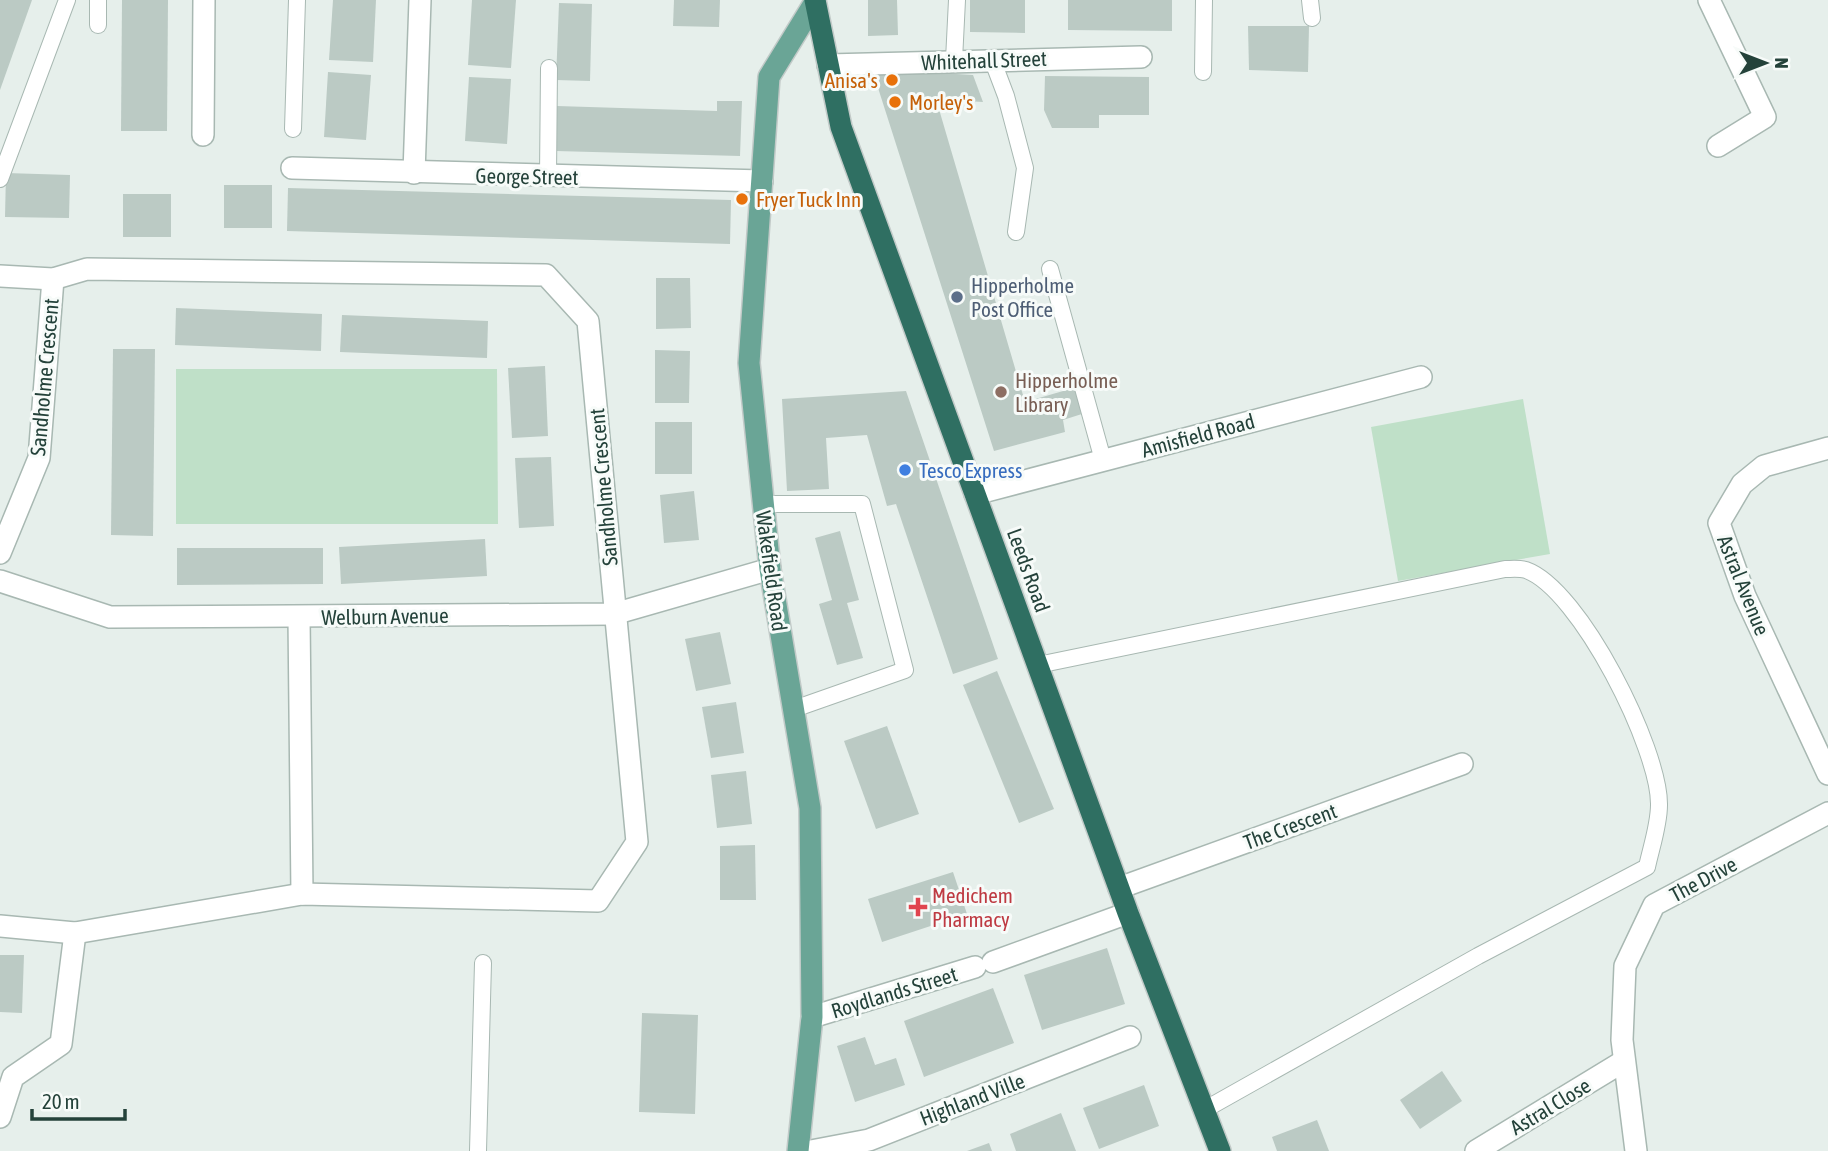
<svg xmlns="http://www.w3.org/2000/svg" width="1828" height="1151" viewBox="0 0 1828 1151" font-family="'Asap Condensed',sans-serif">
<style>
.green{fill:#bfe0c8}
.building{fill:#bbcac4}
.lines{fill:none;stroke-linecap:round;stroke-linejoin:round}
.lane-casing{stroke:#a8b8b2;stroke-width:18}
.street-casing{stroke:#a8b8b2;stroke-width:24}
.primary-casing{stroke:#c2cac8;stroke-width:24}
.highway-casing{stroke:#c2cac8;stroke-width:24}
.lane{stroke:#fff;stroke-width:16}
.street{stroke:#fff;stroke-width:21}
.primary{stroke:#6aa596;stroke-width:21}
.highway{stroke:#2f6f62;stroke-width:21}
.food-dot{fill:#e8710a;stroke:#f7fbf9;stroke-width:2.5}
.service-dot{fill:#5c6f8a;stroke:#f7fbf9;stroke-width:2.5}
.education-dot{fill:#8d6e63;stroke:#f7fbf9;stroke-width:2.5}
.shop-dot{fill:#3f7fe0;stroke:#f7fbf9;stroke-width:2.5}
.health-dot{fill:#e0444e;stroke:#f7fbf9;stroke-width:2.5}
.labels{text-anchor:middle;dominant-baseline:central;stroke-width:6;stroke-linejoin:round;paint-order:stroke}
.street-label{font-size:21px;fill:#24423a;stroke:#f7fbf9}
.food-label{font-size:21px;fill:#c56008;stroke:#f7fbf9;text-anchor:start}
.service-label{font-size:21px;fill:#4e5e75;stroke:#f7fbf9;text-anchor:start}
.education-label{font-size:21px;fill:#785e54;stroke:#f7fbf9;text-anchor:start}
.shop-label{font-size:21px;fill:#366cbe;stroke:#f7fbf9;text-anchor:start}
.health-label{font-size:21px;fill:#be3a42;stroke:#f7fbf9;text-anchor:start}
</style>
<rect width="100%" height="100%" fill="#e6efeb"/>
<g class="green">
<path d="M 176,369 L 497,369 L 498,524 L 176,524 Z"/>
<path d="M 1523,399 L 1550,554 L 1398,581 L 1371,427 Z"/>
</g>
<g class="building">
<path d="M 0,0 L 32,0 L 0,90 Z"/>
<path d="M 122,0 L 168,0 L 167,131 L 121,131 Z"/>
<path d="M 333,0 L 376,0 L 373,62 L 329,60 Z"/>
<path d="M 472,0 L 516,0 L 511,68 L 468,65 Z"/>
<path d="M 674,0 L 720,0 L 719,27 L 673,26 Z"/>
<path d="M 868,0 L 897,0 L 898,35 L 868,36 Z"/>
<path d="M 970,0 L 1025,0 L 1025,33 L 970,32 Z"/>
<path d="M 1068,0 L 1172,0 L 1172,31 L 1068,30 Z"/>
<path d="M 559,3 L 592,4 L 590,81 L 556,80 Z"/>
<path d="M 1248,26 L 1309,26 L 1308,72 L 1249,70 Z"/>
<path d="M 872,69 L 973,75 L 983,102 L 936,99 L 1025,402 L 1077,387 L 1085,413 L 1063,420 L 1065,432 L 994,451 Z"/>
<path d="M 328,72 L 371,75 L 366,140 L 324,137 Z"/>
<path d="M 1045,76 L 1149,77 L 1149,115 L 1099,115 L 1099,128 L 1052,128 L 1044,110 Z"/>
<path d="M 469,77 L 511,79 L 507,144 L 465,141 Z"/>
<path d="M 717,101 L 742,101 L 740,156 L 556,151 L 557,106 L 717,111 Z"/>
<path d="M 6,173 L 70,175 L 69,218 L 5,217 Z"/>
<rect x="224" y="185" width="48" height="43"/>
<path d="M 288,188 L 731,200 L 730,244 L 287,231 Z"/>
<rect x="123" y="194" width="48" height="43"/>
<path d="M 656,278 L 690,278 L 691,328 L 656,329 Z"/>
<path d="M 176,308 L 322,314 L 321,351 L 175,345 Z"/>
<path d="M 342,315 L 488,321 L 487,358 L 340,352 Z"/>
<path d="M 113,349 L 155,349 L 153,536 L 111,535 Z"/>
<path d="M 655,350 L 690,351 L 689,403 L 655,403 Z"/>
<path d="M 545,366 L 548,436 L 512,438 L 508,368 Z"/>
<path d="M 906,391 L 998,659 L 953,674 L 896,504 L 887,506 L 867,435 L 826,438 L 829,489 L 787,491 L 782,399 Z"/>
<rect x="655" y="422" width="37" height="52"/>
<path d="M 551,457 L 554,526 L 519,528 L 515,458 Z"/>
<path d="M 694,491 L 699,540 L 664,543 L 660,495 Z"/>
<path d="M 840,531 L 859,600 L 847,603 L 863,658 L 837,665 L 819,604 L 832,600 L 815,538 Z"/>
<path d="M 485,539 L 487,576 L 341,584 L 339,547 Z"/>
<path d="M 177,548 L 323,548 L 323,584 L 177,585 Z"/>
<path d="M 720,632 L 731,684 L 696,691 L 685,639 Z"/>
<path d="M 997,671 L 1054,809 L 1019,823 L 963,685 Z"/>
<path d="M 736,702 L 744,753 L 711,758 L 702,707 Z"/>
<path d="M 887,726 L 919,814 L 876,829 L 844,741 Z"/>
<path d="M 746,771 L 752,824 L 717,828 L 711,775 Z"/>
<path d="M 755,845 L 756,900 L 720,900 L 720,846 Z"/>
<path d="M 953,872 L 967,914 L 882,942 L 868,899 Z"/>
<path d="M 1107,948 L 1125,1004 L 1042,1030 L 1024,975 Z"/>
<path d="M 0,955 L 24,955 L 22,1013 L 0,1012 Z"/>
<path d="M 993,988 L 1014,1043 L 924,1077 L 904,1021 Z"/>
<path d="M 642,1013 L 698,1015 L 695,1114 L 639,1112 Z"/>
<path d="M 865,1037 L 875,1065 L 896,1058 L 905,1085 L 855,1102 L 837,1046 Z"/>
<path d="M 1442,1071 L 1462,1101 L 1420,1129 L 1400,1100 Z"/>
<path d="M 1144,1085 L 1159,1126 L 1099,1149 L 1083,1108 Z"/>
<path d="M 1061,1113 L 1076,1151 L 1016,1151 L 1010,1134 Z"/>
<path d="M 1317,1120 L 1329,1151 L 1277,1151 L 1272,1137 Z"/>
<path d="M 989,1143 L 992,1151 L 967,1151 Z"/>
</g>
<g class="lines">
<defs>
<g id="lane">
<path d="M 98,0 L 98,25"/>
<path d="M 1310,0 L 1312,18"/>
<path d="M 992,59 L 1006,96 L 1025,168 L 1016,232"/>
<path d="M 954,60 L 957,0"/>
<path d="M 1203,72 L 1204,0"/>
<path d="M 293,129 L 297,0"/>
<path d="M 548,176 L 549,68"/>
<path d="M 0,179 L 67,0"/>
<path d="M 1050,269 L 1103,460"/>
<path d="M 763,504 L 862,504 L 905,670 L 794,709"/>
<path d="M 1038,665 L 1505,569 C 1511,569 1520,568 1526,570 C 1580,589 1660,750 1659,805 C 1659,825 1651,848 1647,867 L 1478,956 L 1204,1110"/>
<path d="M 478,1151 L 483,963"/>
</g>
<g id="street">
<path d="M 1709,0 L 1765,117 L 1718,146"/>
<path d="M 828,65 L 1141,57"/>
<path d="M 203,135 L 204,0"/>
<path d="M 292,168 L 762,181"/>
<path d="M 414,173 L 420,0"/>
<path d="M 0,276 L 53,279 L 87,269 L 546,275 L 588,321 L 637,842 L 598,901 L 302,894 L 75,933 L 0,926"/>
<path d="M 1828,448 L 1764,466 L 1742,484 L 1719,523 L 1745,596 L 1828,774"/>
<path d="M 975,494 L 1421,377"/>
<path d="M 0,553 L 39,458 L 53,279"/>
<path d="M 0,581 L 110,617 L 614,614 L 770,569"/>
<path d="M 299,617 L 302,894"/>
<path d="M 1119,888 L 1462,764"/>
<path d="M 993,962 L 1128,913"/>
<path d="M 812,1017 L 975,967"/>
<path d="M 0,1117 L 13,1077 L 61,1044 L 75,933"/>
<path d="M 811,1151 L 869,1140 L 1130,1037"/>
<path d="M 1476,1151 L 1624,1061"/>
<path d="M 1636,1151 L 1622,1040 L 1625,966 L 1654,905 L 1828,813"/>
</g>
<path id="primary" d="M 798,1151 L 812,1017 L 810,808 L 770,569 L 749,363 L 769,77 L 815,2"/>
<path id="highway" d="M 815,0 L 841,127 L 1128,913 L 1220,1151"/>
</defs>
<use href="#lane" class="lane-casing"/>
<use href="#street" class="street-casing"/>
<use href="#primary" class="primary-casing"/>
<use href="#highway" class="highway-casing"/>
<use href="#lane" class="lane"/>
<use href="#street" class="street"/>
<use href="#primary" class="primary"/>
<use href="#highway" class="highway"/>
</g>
<g class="food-dot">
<circle cx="892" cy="80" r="7"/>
<circle cx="895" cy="102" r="7"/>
<circle cx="742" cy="199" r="7"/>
</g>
<circle class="service-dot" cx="957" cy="297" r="7"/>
<circle class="education-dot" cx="1001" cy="392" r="7"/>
<circle class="shop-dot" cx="905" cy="470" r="7"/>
<path class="health-dot" d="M914.5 896.5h7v7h7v7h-7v7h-7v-7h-7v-7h7z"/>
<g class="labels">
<g class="street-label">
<text transform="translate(984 60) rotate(-2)">Whitehall Street</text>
<text transform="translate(527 176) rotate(1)">George Street</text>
<text transform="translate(44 377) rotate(-85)">Sandholme Crescent</text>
<text transform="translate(1198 435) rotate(-15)">Amisfield Road</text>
<text transform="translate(603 487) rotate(-95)">Sandholme Crescent</text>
<text transform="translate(1029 570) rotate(70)">Leeds Road</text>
<text transform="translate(772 571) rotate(82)">Wakefield Road</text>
<text transform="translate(1744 585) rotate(68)">Astral Avenue</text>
<text transform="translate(385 616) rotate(-1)">Welburn Avenue</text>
<text transform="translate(1290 826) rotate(-20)">The Crescent</text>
<text transform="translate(1703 879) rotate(-28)">The Drive</text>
<text transform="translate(894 992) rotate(-17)">Roydlands Street</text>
<text transform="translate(972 1099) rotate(-21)">Highland Ville</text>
<text transform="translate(1550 1106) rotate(-31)">Astral Close</text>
</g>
<g class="food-label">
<text x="878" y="80" text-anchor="end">Anisa's</text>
<text x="909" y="102">Morley's</text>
<text x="756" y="199">Fryer Tuck Inn</text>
</g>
<g class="service-label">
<text x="971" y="285">Hipperholme<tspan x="971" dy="24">Post Office</tspan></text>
</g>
<g class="education-label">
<text x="1015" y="380">Hipperholme<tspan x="1015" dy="24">Library</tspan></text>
</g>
<g class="shop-label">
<text x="919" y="470">Tesco Express</text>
</g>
<g class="health-label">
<text x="932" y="895">Medichem<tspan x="932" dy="24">Pharmacy</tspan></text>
</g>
</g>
<g transform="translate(1765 63) rotate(90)" stroke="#f7fbf9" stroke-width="5" paint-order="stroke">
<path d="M0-5L12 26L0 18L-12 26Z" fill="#24423a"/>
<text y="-10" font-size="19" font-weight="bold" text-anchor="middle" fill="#24423a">N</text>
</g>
<path d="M32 1109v10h93v-10" fill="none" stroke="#24423a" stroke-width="3.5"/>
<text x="42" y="1109" font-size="21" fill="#24423a" stroke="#f7fbf9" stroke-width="5" paint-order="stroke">20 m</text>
</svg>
